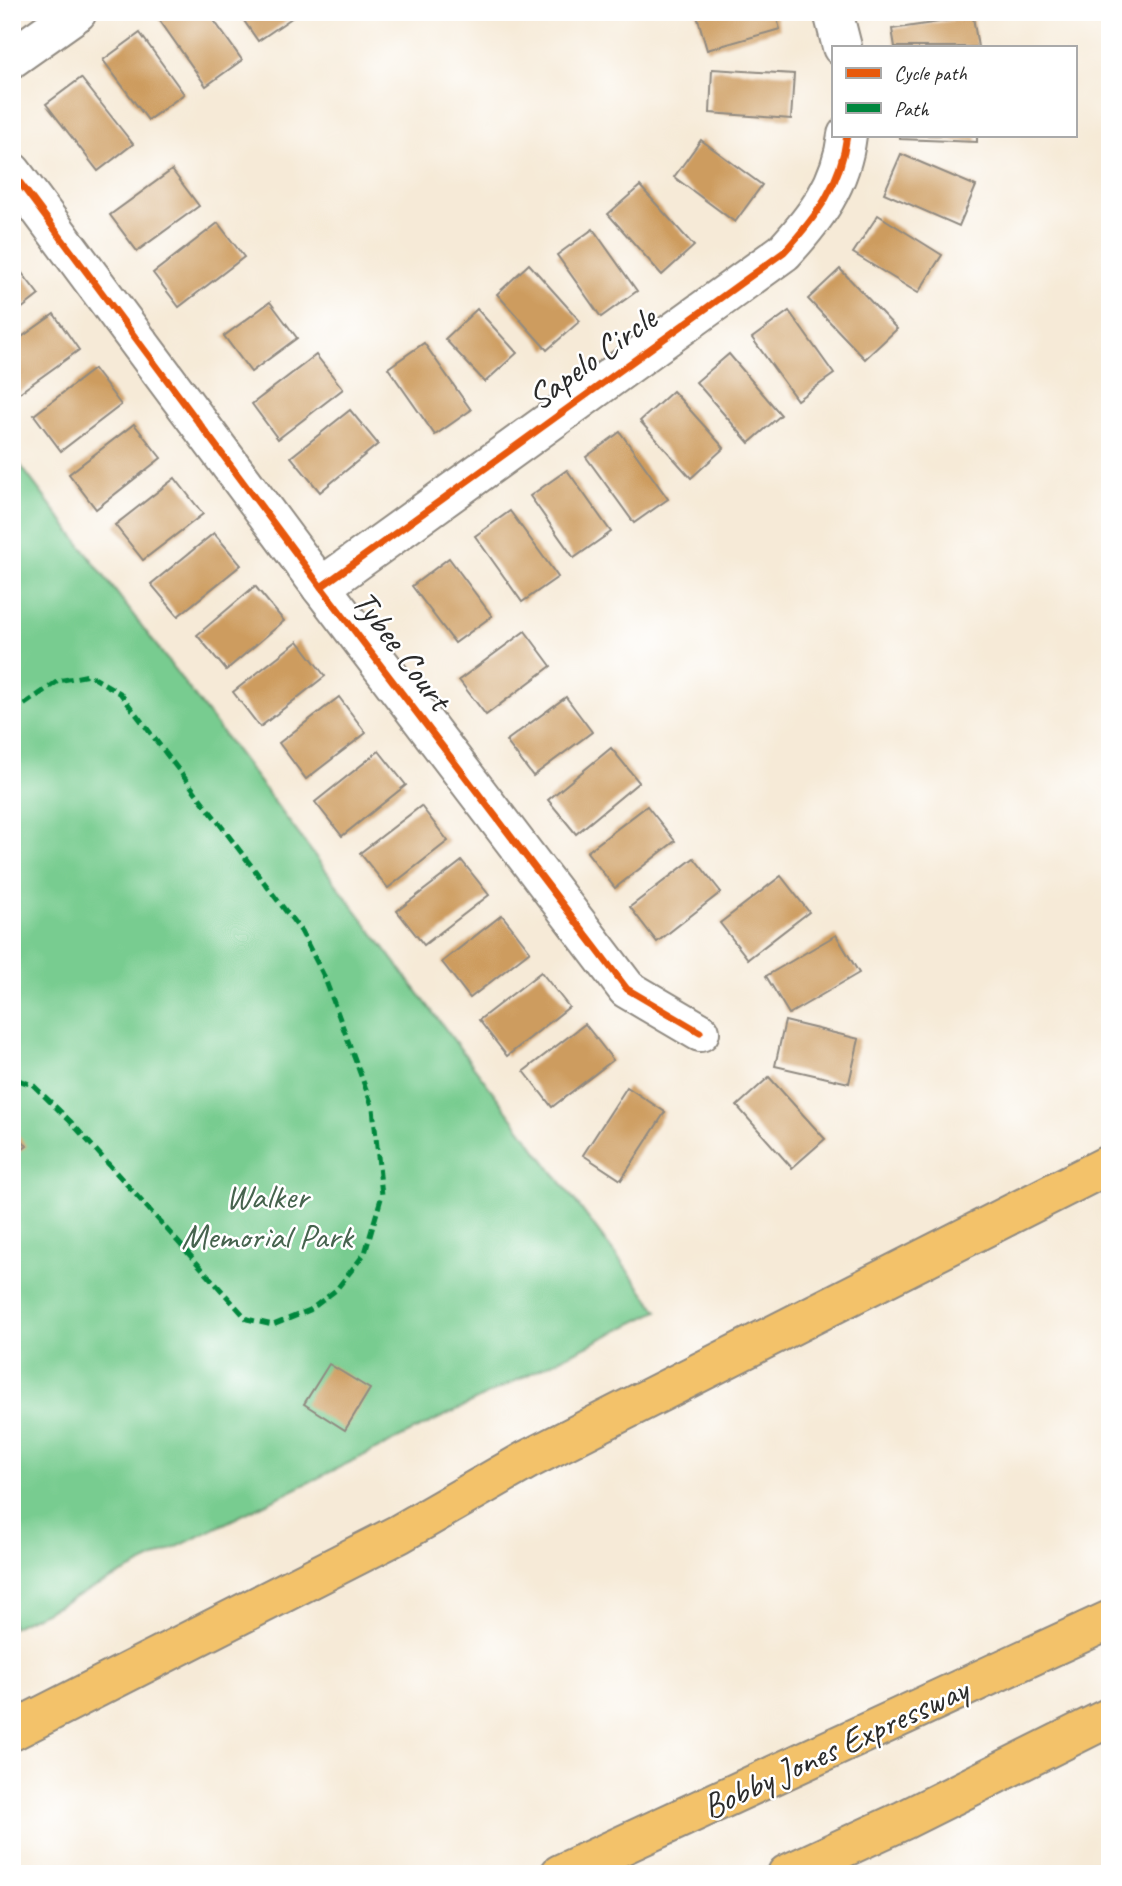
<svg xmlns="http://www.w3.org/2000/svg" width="1122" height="1886" viewBox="0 0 1122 1886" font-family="Caveat,sans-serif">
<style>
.green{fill:#78cc90;stroke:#527c5e;stroke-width:2}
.building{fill:#cd9c5f}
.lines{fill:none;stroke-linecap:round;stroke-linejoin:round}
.minor-casing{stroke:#908a81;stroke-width:42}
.major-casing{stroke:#908a81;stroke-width:42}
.highway-casing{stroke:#908a81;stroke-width:42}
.minor{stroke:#fff;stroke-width:38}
.major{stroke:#f3c26a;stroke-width:38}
.highway{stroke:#f3c26a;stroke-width:38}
.quiet{stroke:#00873e;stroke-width:5;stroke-dasharray:10 5;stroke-linecap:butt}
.cycleway-casing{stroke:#fff;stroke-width:11}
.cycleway{stroke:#e8590c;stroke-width:7}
.labels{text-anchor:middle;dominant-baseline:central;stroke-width:5;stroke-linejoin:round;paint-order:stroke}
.street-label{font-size:35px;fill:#2b2b2b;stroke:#fff}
.park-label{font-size:35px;fill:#46634e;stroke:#fff}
</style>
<rect width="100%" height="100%" fill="#fff"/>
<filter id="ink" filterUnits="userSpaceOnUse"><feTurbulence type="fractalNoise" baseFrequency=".0143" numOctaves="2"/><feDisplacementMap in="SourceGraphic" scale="14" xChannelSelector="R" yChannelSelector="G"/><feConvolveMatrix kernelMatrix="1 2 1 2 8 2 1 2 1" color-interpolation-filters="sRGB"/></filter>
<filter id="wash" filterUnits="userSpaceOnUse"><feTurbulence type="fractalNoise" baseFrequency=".00686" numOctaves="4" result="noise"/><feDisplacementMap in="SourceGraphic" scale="28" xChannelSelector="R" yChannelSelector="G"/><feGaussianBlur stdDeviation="1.57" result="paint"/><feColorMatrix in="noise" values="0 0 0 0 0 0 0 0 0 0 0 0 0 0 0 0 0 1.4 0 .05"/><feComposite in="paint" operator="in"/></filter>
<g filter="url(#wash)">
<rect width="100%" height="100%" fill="#f6ead7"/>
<path class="green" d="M 12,454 L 658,1311 L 12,1628 Z"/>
<g id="blocks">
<g class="building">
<path d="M 166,12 L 208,12 L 242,60 L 206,86 L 158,18 Z"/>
<path d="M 238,12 L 294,12 L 296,15 L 258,41 Z"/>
<path d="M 696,12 L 775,12 L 780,29 L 707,50 Z"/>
<path d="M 973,17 L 978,47 L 895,47 L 892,29 Z"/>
<path d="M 140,33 L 184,94 L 148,120 L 103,60 Z"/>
<path d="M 712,69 L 794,74 L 791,119 L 710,113 Z"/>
<path d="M 81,78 L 133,144 L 98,171 L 46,104 Z"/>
<path d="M 900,135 L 977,135 L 977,142 L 900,139 Z"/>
<path d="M 701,140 L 762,185 L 735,222 L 674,177 Z"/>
<path d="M 901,154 L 976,186 L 959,226 L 884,193 Z"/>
<path d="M 172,170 L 199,206 L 137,251 L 110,215 Z"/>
<path d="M 640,186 L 694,246 L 662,275 L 608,214 Z"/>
<path d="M 878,215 L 942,255 L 918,293 L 853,253 Z"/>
<path d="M 218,223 L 244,257 L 179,307 L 153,273 Z"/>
<path d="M 593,229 L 637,291 L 601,317 L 557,255 Z"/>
<path d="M 12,260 L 39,295 L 12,316 Z"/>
<path d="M 529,264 L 580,321 L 547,350 L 497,294 Z"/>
<path d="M 840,269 L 897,329 L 865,359 L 808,299 Z"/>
<path d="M 270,302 L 297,338 L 251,372 L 224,336 Z"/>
<path d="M 477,309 L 517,353 L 485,382 L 445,339 Z"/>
<path d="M 789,311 L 834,374 L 797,400 L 752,338 Z"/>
<path d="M 54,314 L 79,350 L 12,398 L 12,344 Z"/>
<path d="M 424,343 L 471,410 L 435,435 L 388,368 Z"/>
<path d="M 729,354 L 781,415 L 749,443 L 696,382 Z"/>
<path d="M 316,355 L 343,389 L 278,439 L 252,404 Z"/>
<path d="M 94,369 L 121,405 L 61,451 L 34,415 Z"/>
<path d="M 673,391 L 724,448 L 691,478 L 640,421 Z"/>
<path d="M 350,410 L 378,444 L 320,492 L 291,457 Z"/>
<path d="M 134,424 L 161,458 L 96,509 L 69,474 Z"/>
<path d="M 620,432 L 668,499 L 634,523 L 586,457 Z"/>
<path d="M 567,470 L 611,532 L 574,558 L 530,496 Z"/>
<path d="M 175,478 L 203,514 L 143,560 L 115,525 Z"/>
<path d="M 510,511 L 558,577 L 522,602 L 475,536 Z"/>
<path d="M 214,533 L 241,565 L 178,616 L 151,584 Z"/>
<path d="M 449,558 L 492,616 L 455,643 L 412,586 Z"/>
<path d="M 255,586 L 284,621 L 226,670 L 197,635 Z"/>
<path d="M 525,631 L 551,666 L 486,715 L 459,680 Z"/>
<path d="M 298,641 L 325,676 L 260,727 L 233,692 Z"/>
<path d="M 339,697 L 366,733 L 306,779 L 279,743 Z"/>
<path d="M 566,697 L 592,732 L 533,776 L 506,741 Z"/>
<path d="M 611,748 L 639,782 L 576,834 L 548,800 Z"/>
<path d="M 379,751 L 406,785 L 342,836 L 315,802 Z"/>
<path d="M 421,806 L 448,841 L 388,888 L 360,853 Z"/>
<path d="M 647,806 L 675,841 L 615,888 L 587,852 Z"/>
<path d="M 694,858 L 721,892 L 657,942 L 630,907 Z"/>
<path d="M 462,861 L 489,895 L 424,945 L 397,911 Z"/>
<path d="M 781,876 L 809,912 L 748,959 L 720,923 Z"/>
<path d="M 502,915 L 530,951 L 470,998 L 442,962 Z"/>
<path d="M 836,935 L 859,973 L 789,1014 L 766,976 Z"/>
<path d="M 541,972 L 569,1007 L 507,1056 L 479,1020 Z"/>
<path d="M 785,1021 L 859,1039 L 849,1083 L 775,1066 Z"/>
<path d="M 585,1024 L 613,1060 L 552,1107 L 524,1071 Z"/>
<path d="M 769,1077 L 825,1139 L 792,1168 L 737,1106 Z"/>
<path d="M 627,1087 L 665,1112 L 621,1180 L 583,1155 Z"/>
<path d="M 12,1127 L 27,1146 L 12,1157 Z"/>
<path d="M 329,1364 L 370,1389 L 345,1430 L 304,1404 Z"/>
</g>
</g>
</g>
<g filter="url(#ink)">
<use href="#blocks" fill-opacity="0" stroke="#908a81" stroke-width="2"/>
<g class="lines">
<defs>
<g id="minor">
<path d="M 833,12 L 842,47"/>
<path d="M 12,58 L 77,12"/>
<path d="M 12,172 L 321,587 L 627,989 L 700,1032"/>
<path d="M 321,587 L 784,252 C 817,216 841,184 847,135"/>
</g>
<path id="major" d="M 12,1731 L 399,1534 L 527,1460 L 1110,1164"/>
<g id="highway">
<path d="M 560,1874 L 1110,1620"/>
<path d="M 787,1874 L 904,1820 L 1110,1717"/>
</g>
</defs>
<use href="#minor" class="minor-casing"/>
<use href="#major" class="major-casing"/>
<use href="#highway" class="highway-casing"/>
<use href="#minor" class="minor"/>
<use href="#major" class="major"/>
<use href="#highway" class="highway"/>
<path class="quiet" d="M 12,713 L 58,681 L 89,675 L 120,693 L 301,931 L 324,976 L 373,1108 L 382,1195 L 365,1253 L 336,1290 L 310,1310 L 273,1325 L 247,1319 L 70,1121 L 33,1085 L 12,1078"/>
<defs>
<g id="cycleway">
<path d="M 12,172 L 321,587 L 627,989 L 700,1032"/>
<path d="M 321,587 L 784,252 C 817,216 841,184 847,135"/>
</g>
</defs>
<use href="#cycleway" class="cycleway-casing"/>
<use href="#cycleway" class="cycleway"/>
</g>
</g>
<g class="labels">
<g class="street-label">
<text transform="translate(592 358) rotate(-36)">Sapelo Circle</text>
<text transform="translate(402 650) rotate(53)">Tybee Court</text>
<text transform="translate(835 1748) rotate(-25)">Bobby Jones Expressway</text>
</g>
<g class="park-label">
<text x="267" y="1196">Walker<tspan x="267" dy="40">Memorial Park</tspan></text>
</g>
</g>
<rect width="1122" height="1886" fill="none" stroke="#fff" stroke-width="42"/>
<rect x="832" y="46" width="245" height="91" fill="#ffffff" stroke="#aaaaaa" stroke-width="2"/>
<rect x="846" y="68" width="35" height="10" fill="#e8590c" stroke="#aaaaaa" stroke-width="2"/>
<text x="894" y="80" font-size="21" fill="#2b2b2b">Cycle path</text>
<rect x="846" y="103" width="35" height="10" fill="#00873e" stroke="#aaaaaa" stroke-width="2"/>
<text x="894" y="116" font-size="21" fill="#2b2b2b">Path</text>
</svg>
